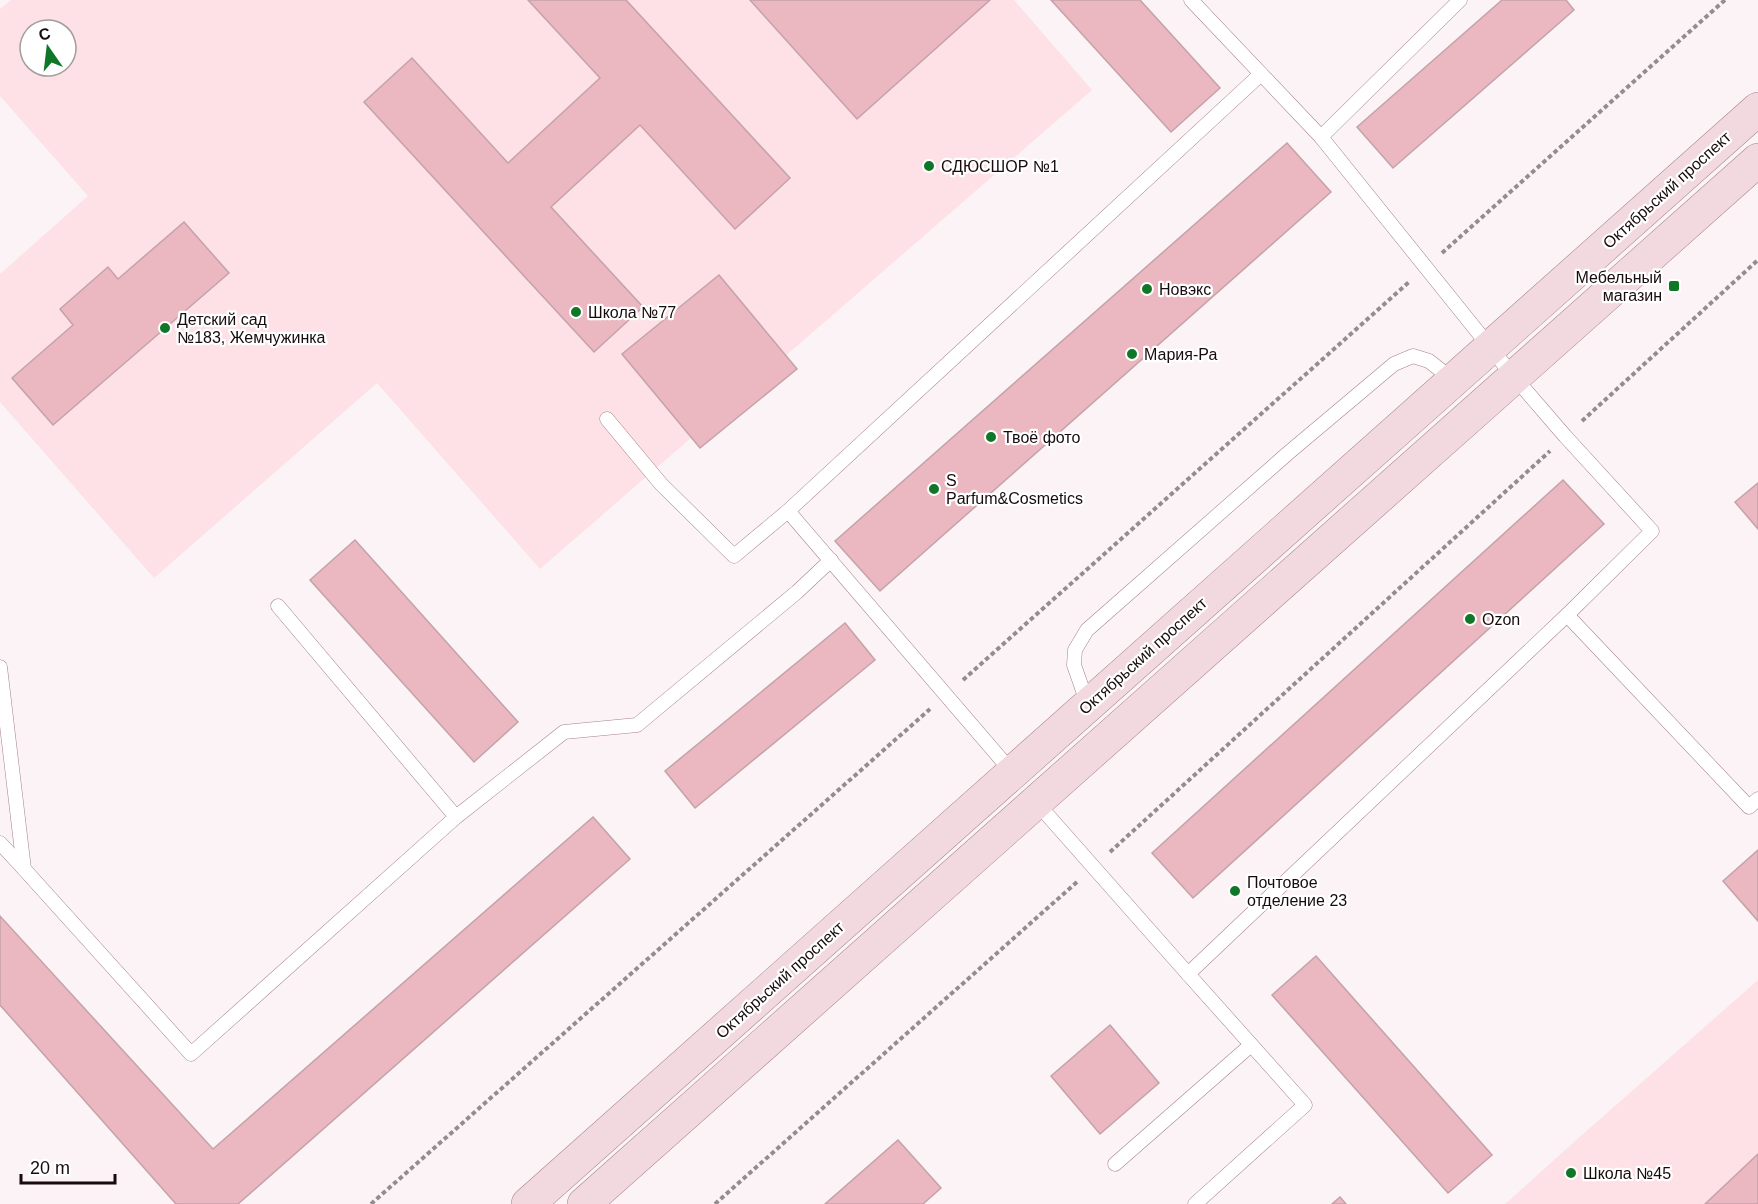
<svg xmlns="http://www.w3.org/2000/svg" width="1758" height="1204" viewBox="0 0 1758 1204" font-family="Helvetica,sans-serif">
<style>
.built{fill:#fde1e6;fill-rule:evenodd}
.building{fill:#ebb7c1;stroke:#c5a2a9;stroke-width:1.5}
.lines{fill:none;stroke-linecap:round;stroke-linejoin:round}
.service-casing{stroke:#a6838a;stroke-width:15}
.secondary-casing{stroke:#a6838a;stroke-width:34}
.path{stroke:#958c8e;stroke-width:4;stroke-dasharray:4.5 3;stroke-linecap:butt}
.service{stroke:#fff;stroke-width:14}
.secondary{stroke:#f1d9df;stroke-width:33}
.poi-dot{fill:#107628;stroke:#fff;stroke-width:2}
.labels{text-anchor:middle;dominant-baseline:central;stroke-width:4.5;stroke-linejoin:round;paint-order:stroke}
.poi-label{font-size:16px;fill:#170b0e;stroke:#fff;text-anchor:start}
.street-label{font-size:16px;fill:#170b0e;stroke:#fff}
</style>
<rect width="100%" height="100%" fill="#fbf3f5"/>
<g class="built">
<path d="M 11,0 L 1014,0 L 1092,90 L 540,569 L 377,383 L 154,578 L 0,402 L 0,274 L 88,196 L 0,96 L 0,9 ZM 30,30 L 66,30 L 66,66 L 30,66 Z"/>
<path d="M 1758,980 L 1758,1204 L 1505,1204 L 1574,1142 Z"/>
</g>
<g class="building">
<path d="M 528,0 L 626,0 L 790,178 L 735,229 L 640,125 L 551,207 L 643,307 L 594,352 L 364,102 L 412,58 L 508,163 L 600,78 Z"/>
<path d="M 750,0 L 990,0 L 857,119 Z"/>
<path d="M 1051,0 L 1140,0 L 1220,88 L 1171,132 Z"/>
<path d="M 1502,0 L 1566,0 L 1574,10 L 1393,168 L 1357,127 Z"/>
<path d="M 1287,143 L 1331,192 L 880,591 L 835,541 Z"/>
<path d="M 184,222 L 229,273 L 53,425 L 12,378 L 73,325 L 60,309 L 108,267 L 118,279 Z"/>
<path d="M 719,275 L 797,369 L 700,448 L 622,354 Z"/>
<path d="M 1563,480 L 1604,524 L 1193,898 L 1152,853 Z"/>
<path d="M 1758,483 L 1758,529 L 1735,502 Z"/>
<path d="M 355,540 L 518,722 L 474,762 L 310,580 Z"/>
<path d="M 845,623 L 875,660 L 695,808 L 665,771 Z"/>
<path d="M 593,817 L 630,859 L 238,1204 L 176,1204 L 0,1005 L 0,916 L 213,1149 Z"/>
<path d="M 1758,850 L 1758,921 L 1723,881 Z"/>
<path d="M 1316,956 L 1492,1155 L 1448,1193 L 1272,995 Z"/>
<path d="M 1110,1025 L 1159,1083 L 1100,1134 L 1051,1076 Z"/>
<path d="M 898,1140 L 941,1188 L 923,1204 L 825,1204 Z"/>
<path d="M 1758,1154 L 1758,1204 L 1705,1204 Z"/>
<path d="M 1340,1197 L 1346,1204 L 1332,1204 Z"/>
</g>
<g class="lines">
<defs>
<g id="service">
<path d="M 1191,0 L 1321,137"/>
<path d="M 607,419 L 661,484 L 734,556 L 788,511"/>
<path d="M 278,606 L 456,817"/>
<path d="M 1567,615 L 1749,807 L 1758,799"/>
<path d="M 0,667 L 24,869 L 191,1054 L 456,817 L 564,732 L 637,725 L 797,592 L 831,560"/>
<path d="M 1088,705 L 1074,665 L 1075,650 L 1087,630 L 1287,454 L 1394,364 L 1413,356 L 1429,361 L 1453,380"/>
<path d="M 1012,772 L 788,511 L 1261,74"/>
<path d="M 1036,802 L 1188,974 L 1567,615 L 1652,531 L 1565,436 L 1514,377 L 1321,137 L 1460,0"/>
<path d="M 0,843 L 24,869"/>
<path d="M 1188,974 L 1305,1105 L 1195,1204"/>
<path d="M 1115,1164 L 1251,1045"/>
</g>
<g id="secondary">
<path d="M 528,1204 L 1758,109"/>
<path d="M 584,1204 L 1758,160"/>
</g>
</defs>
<use href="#service" class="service-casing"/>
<use href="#secondary" class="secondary-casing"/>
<g class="path">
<path d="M 1442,253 L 1725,0"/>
<path d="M 1582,421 L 1758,260"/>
<path d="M 963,680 L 1409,282"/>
<path d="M 1110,852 L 1550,451"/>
<path d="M 371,1204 L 930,709"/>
<path d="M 715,1204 L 1078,881"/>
</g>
<use href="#service" class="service"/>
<use href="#secondary" class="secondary"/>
</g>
<g class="poi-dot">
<circle cx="929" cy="166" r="6"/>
<rect x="1668" y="280" width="12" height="12" rx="3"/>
<circle cx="1147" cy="289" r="6"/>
<circle cx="576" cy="312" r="6"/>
<circle cx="165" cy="328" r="6"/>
<circle cx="1132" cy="354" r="6"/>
<circle cx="991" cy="437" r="6"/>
<circle cx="934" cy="489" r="6"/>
<circle cx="1470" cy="619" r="6"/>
<circle cx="1235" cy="891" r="6"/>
<circle cx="1571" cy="1173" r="6"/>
</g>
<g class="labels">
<g class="poi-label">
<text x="941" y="166">СДЮСШОР №1</text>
<text x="1662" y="277" text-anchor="end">Мебельный<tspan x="1662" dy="18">магазин</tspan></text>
<text x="1159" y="289">Новэкс</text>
<text x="588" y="312">Школа №77</text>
<text x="177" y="319">Детский сад<tspan x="177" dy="18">№183, Жемчужинка</tspan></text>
<text x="1144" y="354">Мария-Ра</text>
<text x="1003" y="437">Твоё фото</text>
<text x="946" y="480">S<tspan x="946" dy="18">Parfum&amp;Cosmetics</tspan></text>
<text x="1482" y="619">Ozon</text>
<text x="1247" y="882">Почтовое<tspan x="1247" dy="18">отделение 23</tspan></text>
<text x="1583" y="1173">Школа №45</text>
</g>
<g class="street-label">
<text transform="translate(1667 190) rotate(-42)">Октябрьский проспект</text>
<text transform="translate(1143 656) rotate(-42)">Октябрьский проспект</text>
<text transform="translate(780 980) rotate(-42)">Октябрьский проспект</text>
</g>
</g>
<g transform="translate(48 48) rotate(346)"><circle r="28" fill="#ffffff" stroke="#a29d9f" stroke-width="1.5"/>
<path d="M0-4.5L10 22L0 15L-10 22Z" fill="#107628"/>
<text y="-9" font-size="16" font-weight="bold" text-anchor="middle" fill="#170b0e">С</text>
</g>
<path d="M21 1174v9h94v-9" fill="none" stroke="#170b0e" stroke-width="3"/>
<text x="30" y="1174" font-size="18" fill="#170b0e" stroke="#ffffff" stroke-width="4.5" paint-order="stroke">20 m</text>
</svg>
